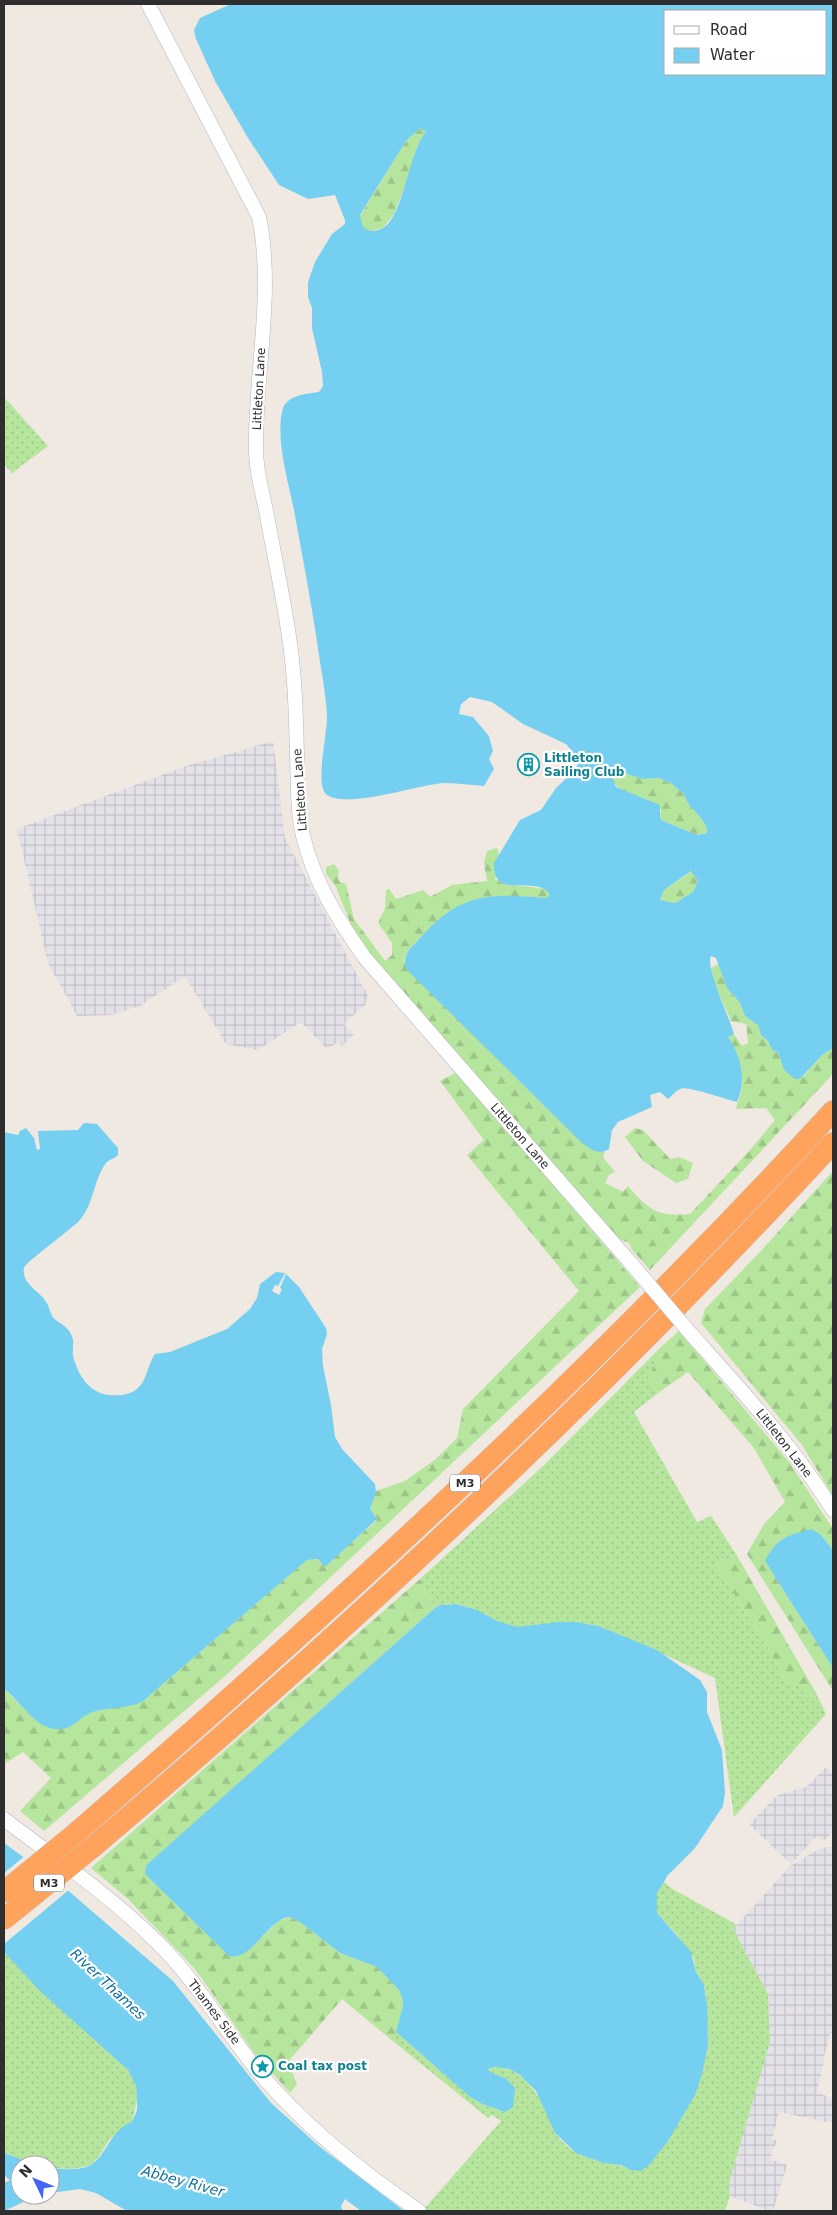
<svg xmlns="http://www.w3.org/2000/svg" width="837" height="2215" viewBox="0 0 837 2215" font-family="'DejaVu Sans',sans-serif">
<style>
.industrial{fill:url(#industrial-grid)}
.grass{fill:url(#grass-dots)}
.forest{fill:url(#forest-firs)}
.water{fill:#75cff0;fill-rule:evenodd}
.pier{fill:#efe9e1}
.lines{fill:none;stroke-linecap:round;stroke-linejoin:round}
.minor-casing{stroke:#b4b7c1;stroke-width:15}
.highway-casing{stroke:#c9c9c9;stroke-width:22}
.minor{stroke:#fff;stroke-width:14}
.highway{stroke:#ffa35c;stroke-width:21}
.minor-bridge-casing{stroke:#b4b7c1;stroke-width:15;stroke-linecap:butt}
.highway-bridge-casing{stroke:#c9c9c9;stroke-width:22;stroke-linecap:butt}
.minor-bridge{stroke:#fff;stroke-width:14}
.highway-bridge{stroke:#ffa35c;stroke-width:21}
.labels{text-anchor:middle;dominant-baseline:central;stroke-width:4.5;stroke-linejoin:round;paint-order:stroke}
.shield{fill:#fff;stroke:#6d6d6d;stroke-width:1}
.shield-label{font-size:11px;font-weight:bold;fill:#2e2e2e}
.street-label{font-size:12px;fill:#2e2e2e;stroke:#fff}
.culture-label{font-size:12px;font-weight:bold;fill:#0d838f;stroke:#fff;text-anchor:start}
.water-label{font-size:14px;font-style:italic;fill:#0d6fa3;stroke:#fff}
</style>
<defs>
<pattern id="industrial-grid" width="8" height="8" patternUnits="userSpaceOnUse" patternTransform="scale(1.25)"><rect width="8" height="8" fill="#e3e1e8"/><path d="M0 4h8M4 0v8" fill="none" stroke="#c3c1c7"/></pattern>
<pattern id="grass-dots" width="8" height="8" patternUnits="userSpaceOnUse" patternTransform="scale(1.25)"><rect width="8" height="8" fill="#b6e59e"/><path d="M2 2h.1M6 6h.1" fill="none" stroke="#9dc588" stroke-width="1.8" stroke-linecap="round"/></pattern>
<pattern id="forest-firs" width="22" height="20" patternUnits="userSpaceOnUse" patternTransform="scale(1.25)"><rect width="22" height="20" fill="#b6e59e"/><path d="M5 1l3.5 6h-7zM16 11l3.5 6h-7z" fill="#9dc588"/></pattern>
</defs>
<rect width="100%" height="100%" fill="#efe9e1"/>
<g class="industrial">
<path d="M 273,741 L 285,838 L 368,996 L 365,1005 L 344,1024 L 354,1034 L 342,1046 L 338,1042 L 327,1049 L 301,1022 L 258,1050 L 226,1044 L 185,976 L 140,1006 L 111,1015 L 77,1016 L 48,963 L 17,829 L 183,767 Z"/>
<path d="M 826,1767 L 833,1774 L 833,1832 L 824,1841 L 817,1836 L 791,1864 L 749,1824 L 778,1795 L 806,1787 Z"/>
<path d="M 833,1846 L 833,2034 L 830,2034 L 823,2060 L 824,2061 L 817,2093 L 833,2098 L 833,2123 L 779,2112 L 772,2139 L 777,2140 L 770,2159 L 787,2165 L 773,2211 L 769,2211 L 730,2196 L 729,2183 L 770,2042 L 768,1994 L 733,1929 L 790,1866 L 821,1848 Z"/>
</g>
<g class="grass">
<path d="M 4,397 L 48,446 L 12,473 L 4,464 Z"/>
<path d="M 661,1347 L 648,1379 L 658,1393 L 634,1412 L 697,1522 L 711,1516 L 736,1554 L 716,1566 L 765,1642 L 786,1682 L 798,1685 L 807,1698 L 816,1693 L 826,1714 L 734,1817 L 715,1678 C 685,1664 655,1650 624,1638 C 607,1631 592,1623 574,1622 C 555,1621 535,1629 517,1627 C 489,1625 463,1592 435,1608 L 420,1579 L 543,1466 Z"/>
<path d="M 663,1881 L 671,1888 L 737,1925 L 733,1929 L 768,1994 L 770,2042 L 729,2183 L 730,2196 L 725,2211 L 427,2211 L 424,2209 L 501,2121 L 492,2115 L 488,2118 L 394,2042 L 396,2032 L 470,2097 L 482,2104 L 505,2112 L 505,2078 L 490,2072 L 488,2069 C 519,2060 540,2096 550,2119 C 552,2124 553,2130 556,2134 C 560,2140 568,2148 575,2152 C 591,2162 613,2160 630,2170 L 695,2095 L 708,2045 L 706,1994 L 704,1985 L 696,1972 L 694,1958 L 676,1934 L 657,1913 L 657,1893 Z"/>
<path d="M 4,1952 L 124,2065 L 132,2076 L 136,2086 L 137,2100 L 132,2122 L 110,2139 L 97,2159 L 89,2166 L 71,2169 L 50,2168 L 50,2165 L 36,2165 L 4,2153 Z"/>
</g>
<g class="forest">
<path d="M 420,128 L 426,131 L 417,147 L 408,178 L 394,214 L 383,228 L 371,231 L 363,228 L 360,216 L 406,141 Z"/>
<path d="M 621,772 L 643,779 L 659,778 L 671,783 L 685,795 C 687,810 709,819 707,833 L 697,835 L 663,821 L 660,818 L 661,809 C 655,805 647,798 641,797 C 630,794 616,790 612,779 L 613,775 Z"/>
<path d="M 497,848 L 500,859 L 495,879 L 505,884 L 546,889 L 549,893 L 549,896 L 546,898 C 492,893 459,894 421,937 C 414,944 406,951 404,961 L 599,1152 L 605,1152 L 603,1157 L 615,1172 L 609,1175 L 605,1183 L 623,1192 L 628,1186 C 649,1210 657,1217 690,1214 L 750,1150 L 775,1120 L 766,1108 L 736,1109 C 737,1103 739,1099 741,1094 C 745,1074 739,1052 727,1036 L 734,1034 L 742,1046 L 748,1043 L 746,1024 L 731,1021 L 714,982 L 711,968 L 719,964 L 727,988 L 740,1003 L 745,1016 L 758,1025 L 761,1035 L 768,1041 L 773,1051 L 778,1052 L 784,1070 L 803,1077 L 822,1055 L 833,1048 L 833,1074 L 650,1270 L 632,1250 L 629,1243 L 619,1239 L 374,959 L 352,927 L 335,885 L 326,874 L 326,867 L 334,864 L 339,871 L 338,877 L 340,882 L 346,884 L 354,919 L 385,961 L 392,955 L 392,943 L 378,923 L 385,908 L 386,890 L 389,889 L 396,899 L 423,890 L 430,897 L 452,885 L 487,881 L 484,863 L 487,851 Z"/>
<path d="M 692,871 L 698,881 L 693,892 L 675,903 L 660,900 L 664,890 Z"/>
<path d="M 457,1072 L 640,1287 L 224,1677 L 44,1831 L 20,1811 L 51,1778 L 23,1752 L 4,1764 L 4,1689 L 36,1720 L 74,1724 L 81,1717 L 92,1712 L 142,1702 L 307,1560 L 319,1559 L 325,1566 L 377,1520 L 370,1509 L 376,1491 L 405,1481 L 436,1459 L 457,1438 L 463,1409 L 579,1291 L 467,1155 L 484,1140 L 440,1081 Z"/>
<path d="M 635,1128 L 643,1130 L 670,1159 L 679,1157 L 693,1163 L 688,1179 L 676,1183 L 643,1161 L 625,1137 Z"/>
<path d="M 833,1171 L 833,1457 L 831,1460 L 833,1463 L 833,1496 L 802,1445 L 701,1323 L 705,1309 L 760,1252 Z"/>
<path d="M 679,1331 L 789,1462 L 833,1529 L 833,1550 L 821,1535 L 765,1561 L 833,1668 L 833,1691 L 747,1554 L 764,1524 L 785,1502 L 754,1448 L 688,1372 L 658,1393 L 648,1379 L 661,1347 Z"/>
<path d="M 736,1554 L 816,1693 L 807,1698 L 798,1685 L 786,1682 L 765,1642 L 716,1566 Z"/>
<path d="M 420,1579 L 435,1608 L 146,1866 L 146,1874 L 229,1956 L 255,1944 L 278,1921 L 290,1917 L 300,1922 L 340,1953 L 377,1967 L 399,1990 L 402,1997 L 403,2006 L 394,2042 L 342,1999 L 288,2062 L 297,2084 L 290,2093 L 252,2050 L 195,1969 L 127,1898 L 91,1868 Z"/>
</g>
<g class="water">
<path d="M 231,4 L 833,4 L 833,1048 L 822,1055 L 800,1079 L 795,1079 L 784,1070 L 778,1052 L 773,1051 L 768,1041 L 761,1035 L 758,1025 L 745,1016 L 740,1003 L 727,988 L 716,958 L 711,956 C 705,967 730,1018 734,1034 L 728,1037 C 741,1055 747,1081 737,1102 C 727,1100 686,1085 680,1089 C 675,1091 672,1096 668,1099 L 660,1092 L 650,1095 L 652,1107 L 618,1122 L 612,1130 L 609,1149 C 599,1156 590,1149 582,1143 L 407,970 C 401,955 410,949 420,938 C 460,893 489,893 546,898 L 549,896 L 549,893 C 534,875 492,901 494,863 L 520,820 L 541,810 L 556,788 L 574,771 L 578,764 L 577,757 L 566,744 L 523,724 L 492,702 L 470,697 L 461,704 L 459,714 L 473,717 L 489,736 L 493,751 L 489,759 L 494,769 L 484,786 C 471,785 457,783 443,783 C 417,785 348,809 327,795 C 314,787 328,732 327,715 C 326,698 323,680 320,662 C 313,611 303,560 294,510 C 288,481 276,441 282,412 C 285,395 305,394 319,392 L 323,386 L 322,372 L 312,328 L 312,308 L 308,297 L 308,282 L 315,262 L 332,234 L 345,224 L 345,220 L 335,195 L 308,199 L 279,185 L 248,138 L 215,81 L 196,39 L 194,30 L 200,18 ZM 826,11 L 826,74 L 666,74 L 666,11 ZM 420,128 L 426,132 C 409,150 404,216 383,228 C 380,230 374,231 371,231 L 363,228 L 360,215 L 406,141 ZM 621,772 L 643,779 L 659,778 L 671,783 L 685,795 C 687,810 709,819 707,833 L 697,835 L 663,821 L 660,818 L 660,805 L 616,787 L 612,778 L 613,775 ZM 691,871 L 698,881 L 693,892 L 675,903 L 660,900 L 664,890 Z"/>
<path d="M 84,1123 L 97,1124 L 118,1148 L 118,1155 C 115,1159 109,1159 106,1163 C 93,1180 94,1206 78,1222 C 71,1229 24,1264 24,1268 C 21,1284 40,1291 46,1302 C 49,1306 50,1311 52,1316 C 57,1323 67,1325 71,1334 C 75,1341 72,1349 73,1356 C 78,1375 89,1393 109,1395 C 119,1396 131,1395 138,1388 C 147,1380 148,1364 155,1354 L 170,1352 L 227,1329 L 250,1309 L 257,1298 L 260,1284 L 276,1272 L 285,1273 L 278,1286 L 275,1285 L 272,1291 L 279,1295 L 282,1289 L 280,1288 L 286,1274 L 299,1287 L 326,1328 L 327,1334 L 322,1349 L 323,1366 L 331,1405 L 335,1437 L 342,1449 L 375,1484 L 376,1493 L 370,1509 L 377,1519 L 325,1567 L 318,1559 L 307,1560 L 142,1702 C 126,1709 109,1707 93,1712 C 83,1715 76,1725 66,1728 C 39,1736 23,1703 4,1689 L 4,1132 L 18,1135 L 20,1131 L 26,1128 L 34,1138 L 37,1150 L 40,1149 L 38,1131 L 78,1130 Z"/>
<path d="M 811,1529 L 821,1535 L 833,1550 L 833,1668 L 765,1561 C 779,1536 785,1537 811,1529 Z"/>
<path d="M 456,1604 L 477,1610 L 497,1621 L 517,1627 L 559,1622 L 576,1622 L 598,1626 L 657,1650 L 700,1680 L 707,1692 L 707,1712 L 722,1750 L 725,1793 L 723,1806 L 695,1848 L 668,1875 L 657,1893 L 657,1913 L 691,1952 L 696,1972 L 704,1985 L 707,2005 L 708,2045 L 702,2074 L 695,2095 L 668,2141 L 649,2165 L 641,2171 L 630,2170 L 621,2165 L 604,2163 L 584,2156 L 576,2153 L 555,2133 L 536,2091 L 520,2075 L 509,2069 L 495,2067 L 488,2069 L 490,2072 L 505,2078 L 515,2088 L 513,2107 L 505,2112 L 482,2104 L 470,2097 L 396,2032 L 403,2006 L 402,1997 L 399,1990 L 377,1967 L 340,1953 L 300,1922 L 290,1917 C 268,1918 252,1962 229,1956 L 145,1874 L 146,1866 L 151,1861 L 435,1608 L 440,1605 Z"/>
<path d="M 4,1843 L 64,1887 L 173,1981 L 271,2103 L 320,2147 L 404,2211 L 361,2211 L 345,2199 L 341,2206 L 343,2211 L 127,2211 L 96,2193 L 80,2189 L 50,2193 L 50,2168 C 62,2169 77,2171 89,2166 C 106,2158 110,2129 132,2122 L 137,2110 L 137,2100 L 136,2086 L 128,2070 L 40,1991 L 4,1952 Z"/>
<path d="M 4,2153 L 36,2165 L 20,2165 L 20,2195 L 43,2195 L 34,2197 L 4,2211 L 4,2183 L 10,2180 L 4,2175 Z"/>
</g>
<path class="pier" d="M 25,1856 L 70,1889 L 4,1944 L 4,1873 Z"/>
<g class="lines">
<defs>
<g id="minor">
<path d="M 148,4 L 259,217 C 274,290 256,367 256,442 C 255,464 261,488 266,510 C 273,550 282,590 288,630 C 295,672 296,714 297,756 C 298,782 297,811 303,836 C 314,882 338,920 365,958 L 629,1261"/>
<path d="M 691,1334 C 741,1390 793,1446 833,1510"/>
<path d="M 4,1819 C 55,1858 111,1896 157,1942 C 196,1980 223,2028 257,2070 C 303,2125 360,2171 419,2211"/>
</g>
<g id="highway">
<path d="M 76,1833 C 340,1604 597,1368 833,1111"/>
<path d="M 94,1846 C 354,1626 602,1393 833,1143"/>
</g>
</defs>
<use href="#minor" class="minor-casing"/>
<use href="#highway" class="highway-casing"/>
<use href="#minor" class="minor"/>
<use href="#highway" class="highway"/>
<defs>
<path id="minor-bridge" d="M 629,1261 L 691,1334"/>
<g id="highway-bridge">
<path d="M 4,1892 L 76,1833"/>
<path d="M 4,1919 L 94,1846"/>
</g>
</defs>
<use href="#minor-bridge" class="minor-bridge-casing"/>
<use href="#highway-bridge" class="highway-bridge-casing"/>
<use href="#minor-bridge" class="minor-bridge"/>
<use href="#highway-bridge" class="highway-bridge"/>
</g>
<defs>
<symbol id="building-ring" viewBox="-11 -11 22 22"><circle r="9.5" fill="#fff" stroke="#0f9aa8" stroke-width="1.5"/><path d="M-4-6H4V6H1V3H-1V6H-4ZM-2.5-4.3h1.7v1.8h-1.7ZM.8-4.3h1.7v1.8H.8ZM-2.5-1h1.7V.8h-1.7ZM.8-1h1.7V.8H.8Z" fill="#0f9aa8"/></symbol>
<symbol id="sight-ring" viewBox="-11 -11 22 22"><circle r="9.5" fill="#fff" stroke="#0f9aa8" stroke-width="1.5"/><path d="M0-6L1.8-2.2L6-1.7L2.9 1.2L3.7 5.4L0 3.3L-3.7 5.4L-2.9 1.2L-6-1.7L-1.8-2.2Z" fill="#0f9aa8"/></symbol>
</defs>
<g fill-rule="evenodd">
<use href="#building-ring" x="516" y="752" width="25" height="25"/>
<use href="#sight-ring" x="250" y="2054" width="25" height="25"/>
</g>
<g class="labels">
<g class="shield">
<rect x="450" y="1474.5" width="30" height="17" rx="4"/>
<rect x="34" y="1874.5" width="30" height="17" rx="4"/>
</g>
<g class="shield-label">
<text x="465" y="1483">M3</text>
<text x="49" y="1883">M3</text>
</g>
<g class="street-label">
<text transform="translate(259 389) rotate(-87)">Littleton Lane</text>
<text transform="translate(300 790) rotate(-94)">Littleton Lane</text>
<text transform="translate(520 1136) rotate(49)">Littleton Lane</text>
<text transform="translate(784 1443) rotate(52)">Littleton Lane</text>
<text transform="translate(214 2012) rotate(53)">Thames Side</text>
</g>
<g class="culture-label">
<text x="544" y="758">Littleton<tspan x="544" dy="14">Sailing Club</tspan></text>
<text x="278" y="2066">Coal tax post</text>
</g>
<g class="water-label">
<text transform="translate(108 1984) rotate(43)">River Thames</text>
<text transform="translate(183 2181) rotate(15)">Abbey River</text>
</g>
</g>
<rect width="837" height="2215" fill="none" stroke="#2e2e2e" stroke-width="10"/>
<rect x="664" y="10" width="162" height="65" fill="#ffffff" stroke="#ababab"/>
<rect x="674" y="26" width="25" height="8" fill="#ffffff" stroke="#ababab"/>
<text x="710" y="35" font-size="15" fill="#2e2e2e">Road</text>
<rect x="674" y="48" width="25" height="15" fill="#75cff0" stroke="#ababab"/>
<text x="710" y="60" font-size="15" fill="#2e2e2e">Water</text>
<g transform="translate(35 2180) rotate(313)"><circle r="24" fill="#ffffff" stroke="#ababab"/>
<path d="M0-4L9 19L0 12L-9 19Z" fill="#4264fb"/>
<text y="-8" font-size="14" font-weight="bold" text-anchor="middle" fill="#2e2e2e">N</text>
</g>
</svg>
